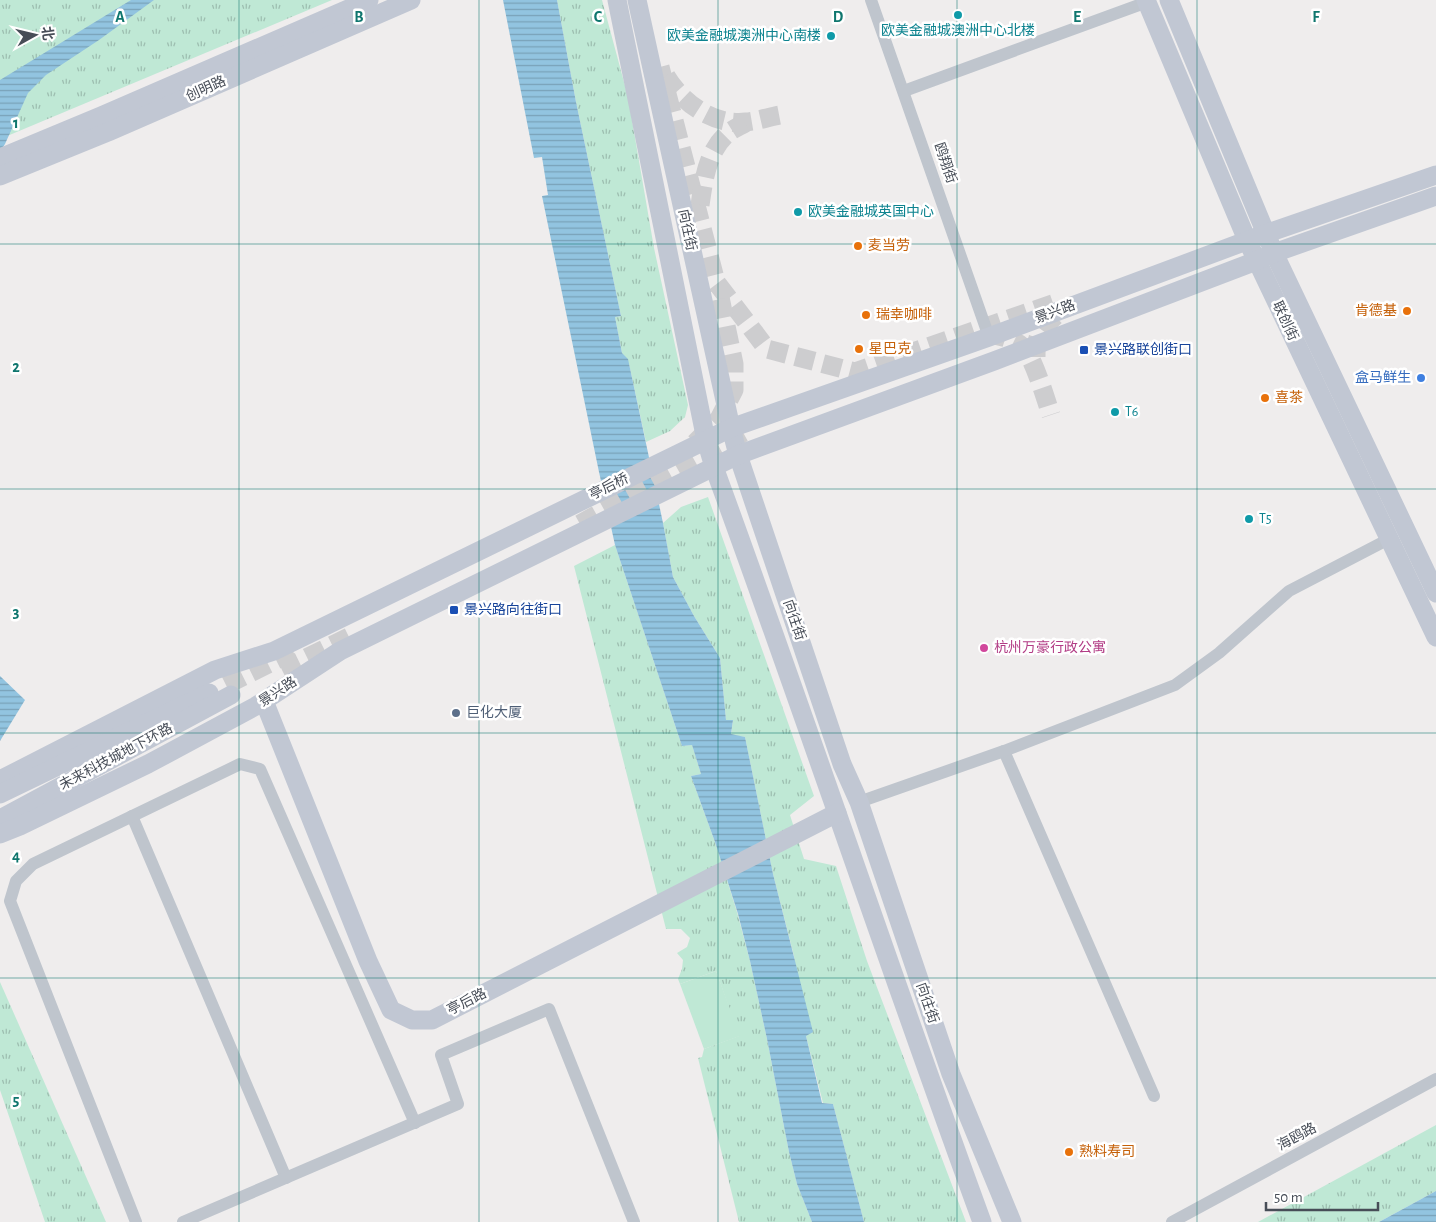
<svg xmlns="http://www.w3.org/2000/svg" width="1436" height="1222" viewBox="0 0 1436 1222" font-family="'Alegreya Sans','Noto Sans SC',sans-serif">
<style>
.grass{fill:url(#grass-tufts)}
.garden{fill:#bfe8d5}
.water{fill:url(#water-rules)}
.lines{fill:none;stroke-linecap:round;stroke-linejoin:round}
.secondary-tunnel{stroke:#cdcdcf;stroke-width:19;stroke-dasharray:19 9;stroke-linecap:butt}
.street{stroke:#bfc5cd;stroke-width:12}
.secondary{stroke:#c1c7d3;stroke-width:19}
.grid{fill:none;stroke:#0f766e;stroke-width:1;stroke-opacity:0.55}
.culture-dot{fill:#0f9aa8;stroke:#fff;stroke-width:2}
.food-dot{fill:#e8710a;stroke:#fff;stroke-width:2}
.transit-dot{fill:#1a4fb4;stroke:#fff;stroke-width:2}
.shop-dot{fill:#3f7fe0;stroke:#fff;stroke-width:2}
.hotel-dot{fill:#d1479c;stroke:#fff;stroke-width:2}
.service-dot{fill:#5c6f8a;stroke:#fff;stroke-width:2}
.labels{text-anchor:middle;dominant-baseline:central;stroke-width:5;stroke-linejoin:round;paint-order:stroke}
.culture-label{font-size:14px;fill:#0d838f;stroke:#fff;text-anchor:start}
.street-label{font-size:14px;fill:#474d57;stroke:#fff}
.food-label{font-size:14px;fill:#c56008;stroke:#fff;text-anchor:start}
.transit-label{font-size:14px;fill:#164399;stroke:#fff;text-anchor:start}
.shop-label{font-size:14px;fill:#366cbe;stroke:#fff;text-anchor:end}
.hotel-label{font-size:14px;fill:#b23c85;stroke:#fff;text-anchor:start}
.service-label{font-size:14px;fill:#4e5e75;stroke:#fff;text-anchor:start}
.grid-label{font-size:16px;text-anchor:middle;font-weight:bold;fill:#0f766e;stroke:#fff;stroke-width:5;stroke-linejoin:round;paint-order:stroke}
</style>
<defs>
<pattern id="grass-tufts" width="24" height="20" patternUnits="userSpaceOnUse" patternTransform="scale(1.25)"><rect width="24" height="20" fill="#bfe8d5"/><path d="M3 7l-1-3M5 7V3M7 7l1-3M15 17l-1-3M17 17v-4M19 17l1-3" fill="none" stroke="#9dbeb0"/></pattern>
<pattern id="water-rules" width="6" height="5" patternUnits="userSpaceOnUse" patternTransform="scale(1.25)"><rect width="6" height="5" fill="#92c4e0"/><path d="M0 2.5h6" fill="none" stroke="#79a1b8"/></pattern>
</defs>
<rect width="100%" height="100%" fill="#efeded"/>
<g class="grass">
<path d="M 0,0 L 332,0 L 0,139 Z"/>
<path d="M 557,0 L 602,0 L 628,97 L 654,248 L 688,405 L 685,417 L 670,431 L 646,442 L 629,364 L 622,353 L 615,317 L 621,316 L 576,102 Z"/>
<path d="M 708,497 L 814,796 L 790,815 L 804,859 L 836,866 L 867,961 L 966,1222 L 864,1222 L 833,1104 L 823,1103 L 806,1036 L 794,956 L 773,874 L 745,737 L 731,735 L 733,720 L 726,720 L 720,658 L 694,616 L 673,577 L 663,523 L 681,507 Z"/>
<path d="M 615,545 L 682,746 L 692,745 L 701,774 L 691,776 L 715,842 L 737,912 L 750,961 L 767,1039 L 789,1152 L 797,1184 L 812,1222 L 739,1222 L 698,1058 L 702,1057 L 704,1049 L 739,1036 L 716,971 L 680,984 L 678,979 L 682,969 L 683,960 L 677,953 L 687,947 L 690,938 L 681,929 L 666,929 L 574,566 Z"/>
<path d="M 0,982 L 106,1222 L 45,1222 L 0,1090 Z"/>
<path d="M 1436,1125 L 1436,1191 L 1379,1222 L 1258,1222 Z"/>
</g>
<path class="garden" d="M 716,971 L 740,1036 L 704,1049 L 680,984 Z"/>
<g class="water">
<path d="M 131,0 L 154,0 L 99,40 L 46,75 L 28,93 L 5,144 L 0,152 L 0,80 Z"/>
<path d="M 503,0 L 557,0 L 576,102 L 621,316 L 615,317 L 622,353 L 628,359 L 663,523 L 673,577 L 694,616 L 720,658 L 726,720 L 733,720 L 731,734 L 745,737 L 773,874 L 813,1032 L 806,1036 L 822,1103 L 833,1104 L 864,1222 L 812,1222 L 797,1184 L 789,1152 L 767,1039 L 750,961 L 738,914 L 715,842 L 691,776 L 701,774 L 692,745 L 682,746 L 615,545 L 599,472 L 542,196 L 548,195 L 542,157 L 534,158 Z"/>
<path d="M 0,676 L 25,700 L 0,741 Z"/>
<path d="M 1436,1191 L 1436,1222 L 1379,1222 Z"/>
</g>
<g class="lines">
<g class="secondary-tunnel">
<path d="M 660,67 L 716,282 L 767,349 L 855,372 L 1061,301"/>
<path d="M 666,76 C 682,103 714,126 746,122 C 757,121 769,117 780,115"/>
<path d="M 700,205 C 704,179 707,151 728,133 C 733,129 740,126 745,123"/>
<path d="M 987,334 C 998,335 1014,339 1023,347 C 1033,356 1046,400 1051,415"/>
<path d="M 1036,357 C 1036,350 1036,340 1040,334 C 1043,327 1058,313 1064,308"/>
<path d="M 695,443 L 719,419 L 734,390 L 734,364 L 718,288"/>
<path d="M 580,524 L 746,431"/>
<path d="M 282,670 L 349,637"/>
<path d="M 226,685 L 296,650"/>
</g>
<g class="street">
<path d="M 871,0 L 989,337"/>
<path d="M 904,91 L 1147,2"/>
<path d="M 1004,751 L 1154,1096"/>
<path d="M 859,802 L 1004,751 L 1175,685 L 1219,653 L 1289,591 L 1389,539"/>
<path d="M 132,816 L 286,1178"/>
<path d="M 136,1222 L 10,901 L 16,881 L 33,864 L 240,764 L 260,769 L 415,1123"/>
<path d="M 183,1222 L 458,1104 L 441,1055 L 549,1009 L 634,1222"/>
<path d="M 1172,1222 L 1436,1079"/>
</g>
<g class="secondary">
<path d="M 617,0 L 706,440 L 714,467 C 806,718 890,971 982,1222"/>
<path d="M 637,0 L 731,428 L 738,455 L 842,764 L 859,802 L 951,1074 L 1012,1222"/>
<path d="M 1146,0 L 1247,240 L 1436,637"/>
<path d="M 1169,0 L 1274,253 L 1436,593"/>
<path d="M 0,158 L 101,116 L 369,0"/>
<path d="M 0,176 L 108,132 L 411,0"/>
<path d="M 264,701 L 368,961 L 391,1010 L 412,1020 L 432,1020 L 837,813"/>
<path d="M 0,780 L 215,670 L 274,651 L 731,428 L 989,337 L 1265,234 L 1436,175"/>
<path d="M 0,794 L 209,693"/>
<path d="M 0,819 L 231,695"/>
<path d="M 0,834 L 20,826 L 148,764 L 256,706 L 340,651 L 738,455 L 994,361 L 1256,261 L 1274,253 L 1436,196"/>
</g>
</g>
<path class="grid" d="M 239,0 L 239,1222M 479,0 L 479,1222M 718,0 L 718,1222M 957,0 L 957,1222M 1197,0 L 1197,1222M 0,244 L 1436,244M 0,489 L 1436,489M 0,733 L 1436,733M 0,978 L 1436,978"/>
<g class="culture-dot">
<circle cx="958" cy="15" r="5"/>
<circle cx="831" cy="36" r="5"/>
<circle cx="798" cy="212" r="5"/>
<circle cx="1115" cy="412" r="5"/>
<circle cx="1249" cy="519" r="5"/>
</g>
<g class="food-dot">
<circle cx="858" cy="246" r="5"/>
<circle cx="1407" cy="311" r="5"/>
<circle cx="866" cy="315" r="5"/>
<circle cx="859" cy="349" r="5"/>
<circle cx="1265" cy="398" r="5"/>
<circle cx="1069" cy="1152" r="5"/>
</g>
<g class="transit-dot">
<rect x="1079" y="345" width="10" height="10" rx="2.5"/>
<rect x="449" y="605" width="10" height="10" rx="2.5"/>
</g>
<circle class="shop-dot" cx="1421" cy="378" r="5"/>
<circle class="hotel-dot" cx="984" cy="648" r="5"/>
<circle class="service-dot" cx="456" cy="713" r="5"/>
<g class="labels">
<g class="culture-label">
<text x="958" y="31" text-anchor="middle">欧美金融城澳洲中心北楼</text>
<text x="821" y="36" text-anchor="end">欧美金融城澳洲中心南楼</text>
<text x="808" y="212">欧美金融城英国中心</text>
<text x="1125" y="412">T6</text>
<text x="1259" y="519">T5</text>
</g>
<g class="street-label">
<text transform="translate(206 89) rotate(-24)">创明路</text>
<text transform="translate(945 163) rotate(71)">鸥翔街</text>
<text transform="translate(687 230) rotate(78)">向往街</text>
<text transform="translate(1055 312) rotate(-20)">景兴路</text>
<text transform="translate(1285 321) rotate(65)">联创街</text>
<text transform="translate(609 487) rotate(-26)">亭后桥</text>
<text transform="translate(794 620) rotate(71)">向往街</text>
<text transform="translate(278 692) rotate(-33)">景兴路</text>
<text transform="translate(116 757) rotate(-28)">未来科技城地下环路</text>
<text transform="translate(467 1002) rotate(-27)">亭后路</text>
<text transform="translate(927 1003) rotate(71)">向往街</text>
<text transform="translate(1297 1137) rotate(-28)">海鸥路</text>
</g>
<g class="food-label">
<text x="868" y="246">麦当劳</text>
<text x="1397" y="311" text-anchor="end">肯德基</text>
<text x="876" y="315">瑞幸咖啡</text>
<text x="869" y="349">星巴克</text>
<text x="1275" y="398">喜茶</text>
<text x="1079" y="1152">熟料寿司</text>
</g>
<g class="transit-label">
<text x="1094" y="350">景兴路联创街口</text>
<text x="464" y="610">景兴路向往街口</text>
</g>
<g class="shop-label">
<text x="1411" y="378">盒马鲜生</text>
</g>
<g class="hotel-label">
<text x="994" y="648">杭州万豪行政公寓</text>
</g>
<g class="service-label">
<text x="466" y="713">巨化大厦</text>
</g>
</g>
<g class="grid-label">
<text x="120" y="22">A</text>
<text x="359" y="22">B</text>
<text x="598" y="22">C</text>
<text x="838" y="22">D</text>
<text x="1077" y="22">E</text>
<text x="1316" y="22">F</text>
<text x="16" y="128">1</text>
<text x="16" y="372">2</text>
<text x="16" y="617">3</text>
<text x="16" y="861">4</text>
<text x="16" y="1105">5</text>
</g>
<g transform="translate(35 35) rotate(82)" stroke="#ffffff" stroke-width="4" paint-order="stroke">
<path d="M0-4L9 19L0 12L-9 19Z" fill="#474d57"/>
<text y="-8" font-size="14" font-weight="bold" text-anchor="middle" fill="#474d57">北</text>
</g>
<path d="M1266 1202v8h112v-8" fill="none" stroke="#474d57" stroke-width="2.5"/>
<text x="1274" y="1202" font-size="15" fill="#474d57" stroke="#ffffff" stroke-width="4" paint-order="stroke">50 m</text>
</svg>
